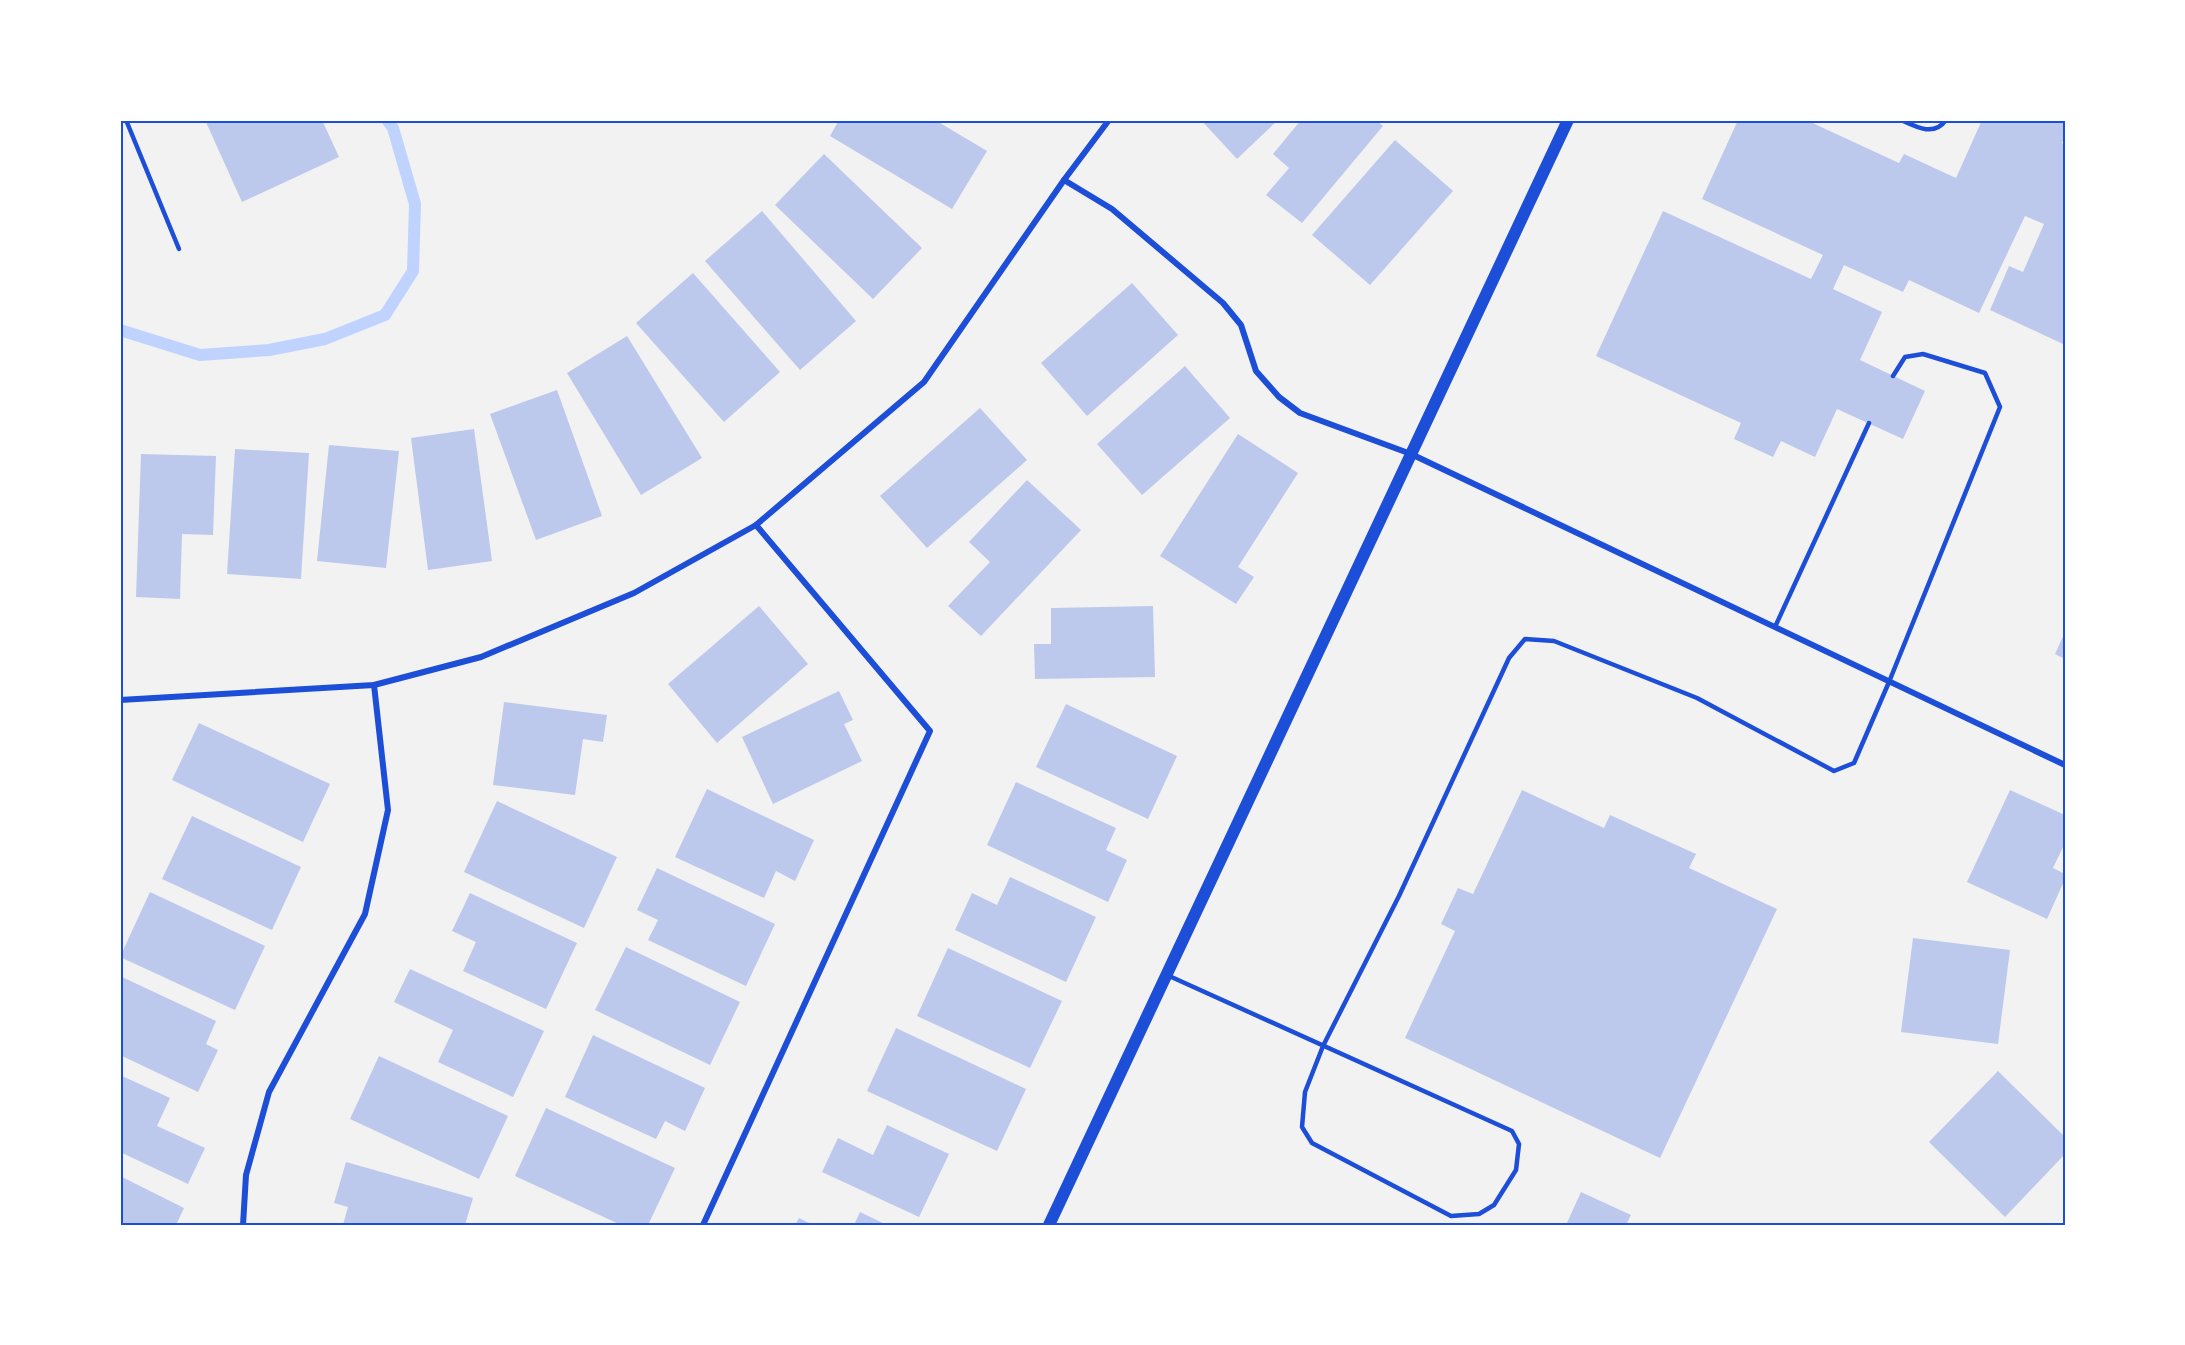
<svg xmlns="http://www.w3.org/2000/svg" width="2185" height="1345" viewBox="0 0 2185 1345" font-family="'Noto Sans',sans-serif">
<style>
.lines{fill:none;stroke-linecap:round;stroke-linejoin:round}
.stream{stroke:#bfd3fe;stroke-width:12}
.building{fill:#bdc9ec}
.service{stroke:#1d4ed8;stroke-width:4.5}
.minor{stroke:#1d4ed8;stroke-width:6}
.secondary{stroke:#1d4ed8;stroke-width:12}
.neatline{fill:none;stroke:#1d4ed8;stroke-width:2}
</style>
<rect width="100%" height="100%" fill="#f2f2f2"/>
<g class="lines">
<path class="stream" d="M 120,330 L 200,355 L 269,350 L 325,339 L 385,315 L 413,271 L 415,204 L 393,128 L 387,120"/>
</g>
<g class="building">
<path d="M 205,120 L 322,120 L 339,157 L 242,202 Z"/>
<path d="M 839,120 L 935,120 L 987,151 L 952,209 L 830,136 Z"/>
<path d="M 1201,120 L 1278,120 L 1237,159 Z"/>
<path d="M 1301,120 L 1376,120 L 1383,126 L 1302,223 L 1266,195 L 1289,168 L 1273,154 Z"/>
<path d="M 1738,120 L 1806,120 L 1899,163 L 1904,154 L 1956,178 L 1982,120 L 2065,120 L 2065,136 L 2062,143 L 2065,145 L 2065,345 L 1990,310 L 2009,266 L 2023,272 L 2044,224 L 2025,216 L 1979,313 L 1909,280 L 1903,292 L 1844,265 L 1833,289 L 1882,312 L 1860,360 L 1925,391 L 1903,439 L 1837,409 L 1815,457 L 1781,441 L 1773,457 L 1734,439 L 1741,423 L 1596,356 L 1663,211 L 1811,279 L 1823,255 L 1702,199 Z"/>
<path d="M 1395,140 L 1453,191 L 1370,285 L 1312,235 Z"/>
<path d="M 824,154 L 922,248 L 873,299 L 775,205 Z"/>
<path d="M 762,211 L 856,321 L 800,370 L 705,261 Z"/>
<path d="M 693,273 L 780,372 L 724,422 L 636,323 Z"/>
<path d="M 1132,283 L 1178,335 L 1087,416 L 1041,363 Z"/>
<path d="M 627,336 L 702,458 L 641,495 L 567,373 Z"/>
<path d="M 1185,366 L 1230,418 L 1142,495 L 1097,444 Z"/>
<path d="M 557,390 L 602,516 L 536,540 L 490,414 Z"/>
<path d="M 980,408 L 1027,460 L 927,548 L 880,496 Z"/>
<path d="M 474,429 L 492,561 L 428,570 L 411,438 Z"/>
<path d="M 1238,434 L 1298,473 L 1238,567 L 1254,577 L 1236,604 L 1160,556 Z"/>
<path d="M 329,445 L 399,451 L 386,568 L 317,561 Z"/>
<path d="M 235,449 L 309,453 L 301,579 L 227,574 Z"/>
<path d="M 141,454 L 216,456 L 213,535 L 182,534 L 180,599 L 136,597 Z"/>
<path d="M 1027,480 L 1081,530 L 981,636 L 948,606 L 990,562 L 969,542 Z"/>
<path d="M 759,606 L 808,664 L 717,743 L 668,684 Z"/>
<path d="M 1153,606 L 1155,677 L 1035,679 L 1034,644 L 1051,644 L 1051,608 Z"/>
<path d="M 2065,632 L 2065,659 L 2055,654 Z"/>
<path d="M 839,691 L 853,720 L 844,724 L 862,761 L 773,804 L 742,737 Z"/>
<path d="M 504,702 L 607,715 L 603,742 L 583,739 L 575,795 L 493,785 Z"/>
<path d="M 1066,704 L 1177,756 L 1148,819 L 1036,767 Z"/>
<path d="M 199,723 L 330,784 L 303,842 L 172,780 Z"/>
<path d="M 1016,782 L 1116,828 L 1106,850 L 1127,860 L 1108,902 L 987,845 Z"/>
<path d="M 707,789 L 814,840 L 795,881 L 776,871 L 764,898 L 675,857 Z"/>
<path d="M 1522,790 L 1604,828 L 1610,815 L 1696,854 L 1689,868 L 1777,909 L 1660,1158 L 1405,1038 L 1455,931 L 1441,924 L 1458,888 L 1473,894 Z"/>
<path d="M 2010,790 L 2065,815 L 2065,843 L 2053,868 L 2065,874 L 2065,879 L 2047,919 L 1967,882 Z"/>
<path d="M 497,801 L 617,857 L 584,928 L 464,872 Z"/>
<path d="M 192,816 L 301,867 L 272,930 L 162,879 Z"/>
<path d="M 657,868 L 775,924 L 746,986 L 648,940 L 658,920 L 637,910 Z"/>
<path d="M 1010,877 L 1096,917 L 1066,982 L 955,930 L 972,893 L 997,905 Z"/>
<path d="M 150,892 L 265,946 L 235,1010 L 120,957 Z"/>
<path d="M 470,893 L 577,943 L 546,1009 L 463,971 L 476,942 L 452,931 Z"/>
<path d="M 1913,938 L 2010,950 L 1998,1044 L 1901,1032 Z"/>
<path d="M 626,947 L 740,1002 L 710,1065 L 595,1010 Z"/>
<path d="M 948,948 L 1062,1001 L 1030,1068 L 917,1016 Z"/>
<path d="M 410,969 L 544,1031 L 513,1097 L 438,1062 L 453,1030 L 394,1002 Z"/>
<path d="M 122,977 L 216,1021 L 206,1044 L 218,1050 L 198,1092 L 120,1055 Z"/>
<path d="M 896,1028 L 1026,1089 L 997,1151 L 867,1091 Z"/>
<path d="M 593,1035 L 705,1088 L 685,1131 L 665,1121 L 656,1139 L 565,1097 Z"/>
<path d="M 379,1056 L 508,1116 L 479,1179 L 350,1119 Z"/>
<path d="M 1998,1071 L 2065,1137 L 2065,1154 L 2005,1217 L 1929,1142 Z"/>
<path d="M 120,1075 L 170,1098 L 157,1126 L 205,1148 L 188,1184 L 120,1152 Z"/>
<path d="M 546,1108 L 675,1168 L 648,1225 L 621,1225 L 515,1176 Z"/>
<path d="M 887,1125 L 949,1154 L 919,1217 L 822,1172 L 838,1138 L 873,1155 Z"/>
<path d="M 346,1162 L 473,1198 L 465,1225 L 343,1225 L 348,1207 L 334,1203 Z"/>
<path d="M 120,1176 L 184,1208 L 176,1225 L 120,1225 Z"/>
<path d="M 1581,1192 L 1631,1215 L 1626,1225 L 1566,1225 Z"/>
<path d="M 860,1212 L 887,1225 L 854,1225 Z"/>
<path d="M 799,1218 L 813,1225 L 795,1225 Z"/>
</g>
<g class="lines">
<g class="service">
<path d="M 126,120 L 179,249"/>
<path d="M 1901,120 C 1916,127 1934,137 1946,120"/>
<path d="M 1775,627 L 1869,423"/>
<path d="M 1167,975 L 1512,1131 L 1519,1144 L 1516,1170 L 1494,1205 L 1479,1214 L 1451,1216 L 1312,1143 L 1302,1127 L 1305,1092 L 1323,1046 L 1399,896 L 1509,658 L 1525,639 L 1554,641 L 1697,698 L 1834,771 L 1854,763 L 1889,682 L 2000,407 L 1985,373 L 1923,354 L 1905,357 L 1893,376"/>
</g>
<g class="minor">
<path d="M 1064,180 L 1112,209 L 1223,303 L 1241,325 L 1256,371 L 1279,397 L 1300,413 L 1411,454 L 2065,765"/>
<path d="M 120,700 L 374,685 L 481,657 L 634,593 L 756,525 L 924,382 L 1064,180 L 1109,120"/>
<path d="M 243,1225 L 246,1175 L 269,1092 L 365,914 L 388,810 L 374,685"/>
<path d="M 703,1225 L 930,731 L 756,525"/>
</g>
<path class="secondary" d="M 1049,1225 L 1568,120"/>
</g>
<rect width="2185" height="1345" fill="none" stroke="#ffffff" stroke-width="243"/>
<rect x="122" y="122" width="1942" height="1102" class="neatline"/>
</svg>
